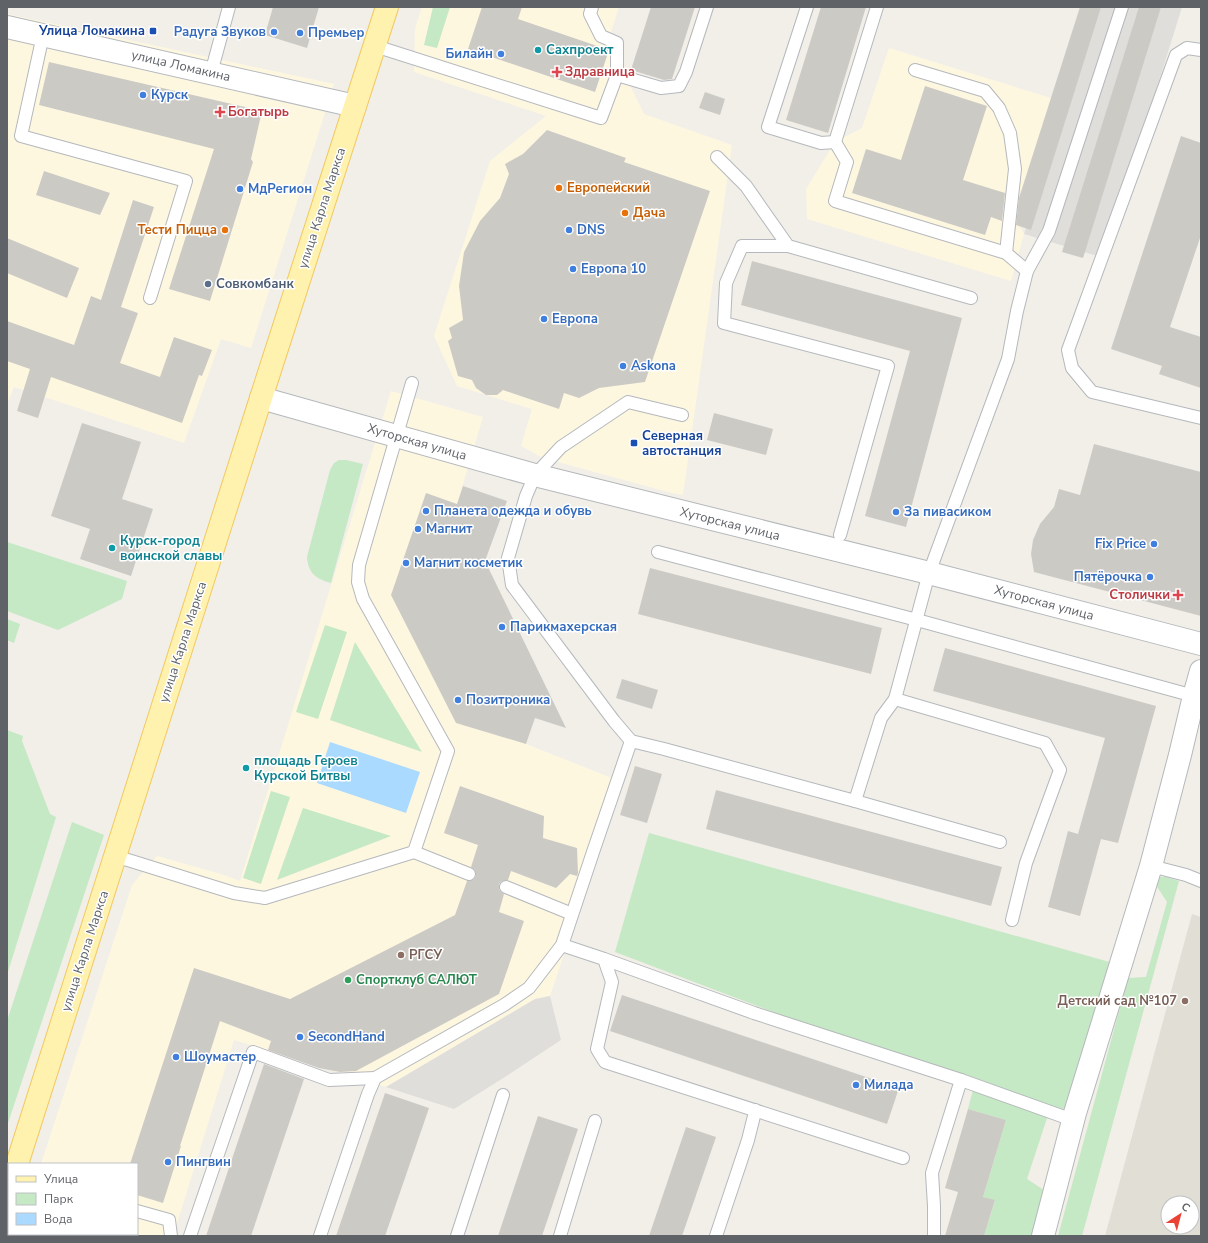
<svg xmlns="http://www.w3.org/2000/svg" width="1208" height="1243" viewBox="0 0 1208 1243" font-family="'Nunito Sans',sans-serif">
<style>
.commercial{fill:#fef7e0}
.industrial{fill:#e0deda}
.education{fill:#e1ded6;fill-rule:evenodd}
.green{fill:#c5e8c5}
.water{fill:#aadaff}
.building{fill:#cccac5}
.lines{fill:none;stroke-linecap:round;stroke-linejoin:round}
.service-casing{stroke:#b5b8bc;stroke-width:14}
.minor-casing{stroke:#b5b8bc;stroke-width:24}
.tertiary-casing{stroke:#b5b8bc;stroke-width:24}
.secondary-casing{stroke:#b6babf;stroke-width:24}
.primary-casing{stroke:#f2c960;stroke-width:24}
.service{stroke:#fff;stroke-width:12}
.minor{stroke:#fff;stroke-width:22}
.tertiary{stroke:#fff;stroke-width:22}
.secondary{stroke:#fff;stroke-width:22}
.primary{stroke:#fff2af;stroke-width:22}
.transit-dot{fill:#1a4fb4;stroke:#fff;stroke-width:1.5}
.shop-dot{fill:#3f7fe0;stroke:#fff;stroke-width:1.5}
.culture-dot{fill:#0f9aa8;stroke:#fff;stroke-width:1.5}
.health-dot{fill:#e0444e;stroke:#fff;stroke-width:1.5}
.food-dot{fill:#e8710a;stroke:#fff;stroke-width:1.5}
.service-dot{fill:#5c6f8a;stroke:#fff;stroke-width:1.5}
.education-dot{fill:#8d6e63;stroke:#fff;stroke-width:1.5}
.leisure-dot{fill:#2e9e5b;stroke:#fff;stroke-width:1.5}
.labels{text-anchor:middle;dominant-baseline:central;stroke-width:3;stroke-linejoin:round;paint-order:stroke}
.transit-label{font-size:13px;font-weight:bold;fill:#164399;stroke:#fff;text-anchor:end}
.shop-label{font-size:13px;font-weight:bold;fill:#366cbe;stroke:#fff;text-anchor:start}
.culture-label{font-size:13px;font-weight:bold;fill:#0d838f;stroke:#fff;text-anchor:start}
.street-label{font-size:13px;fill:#5f6368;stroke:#fff}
.health-label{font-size:13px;font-weight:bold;fill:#be3a42;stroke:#fff;text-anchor:start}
.food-label{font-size:13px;font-weight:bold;fill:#c56008;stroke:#fff;text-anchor:start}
.service-label{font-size:13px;font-weight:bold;fill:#4e5e75;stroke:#fff;text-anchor:start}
.education-label{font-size:13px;font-weight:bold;fill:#785e54;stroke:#fff;text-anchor:start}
.leisure-label{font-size:13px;font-weight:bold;fill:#27864d;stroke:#fff;text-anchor:start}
</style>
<rect width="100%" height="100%" fill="#f1efe8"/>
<g class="commercial">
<path d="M 422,7 L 619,7 L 608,41 L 644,114 L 732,145 L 683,495 L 672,493 L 543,458 L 521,446 L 532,409 L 457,386 L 434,336 L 490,161 L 546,116 L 414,72 L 415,28 Z"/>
<path d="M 7,14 L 334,84 L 251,348 L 221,339 L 184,443 L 14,387 L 7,404 Z"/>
<path d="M 889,48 L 1051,98 L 1027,201 L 1019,226 L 1024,234 L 1011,281 L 807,219 L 806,189 L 835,142 L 862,128 Z"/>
<path d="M 391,391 L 483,417 L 457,504 L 510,710 L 535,718 L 526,744 L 622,782 L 550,996 L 535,999 L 386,1087 L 234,1040 L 173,1236 L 17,1236 L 18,1234 L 137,1234 L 137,1164 L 41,1164 L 132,885 L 157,856 L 221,874 L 240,881 Z"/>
</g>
<g class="industrial">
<path d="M 1095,7 L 1182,7 L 1104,258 L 1024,234 Z"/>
<path d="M 550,996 L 561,1040 L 511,1073 L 454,1109 L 386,1087 L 535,999 Z"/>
</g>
<path class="education" d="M 1192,914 L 1201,917 L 1201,1236 L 1105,1236 ZM 1168,1203 L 1192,1203 L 1192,1227 L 1168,1227 Z"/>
<g class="green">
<path d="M 433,7 L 450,7 L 437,48 L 424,45 Z"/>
<path d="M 339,460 L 346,460 L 363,464 L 331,583 C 316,579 308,573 307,557 L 330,470 L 334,463 Z"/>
<path d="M 7,542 L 127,581 L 122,599 L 58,630 L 7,611 Z"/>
<path d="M 7,619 L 20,624 L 14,643 L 7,640 Z"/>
<path d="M 325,625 L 347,632 L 318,719 L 296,712 Z"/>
<path d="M 355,642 L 422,752 L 330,720 Z"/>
<path d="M 7,730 L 23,736 L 22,741 L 50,814 L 56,817 L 7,975 Z"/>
<path d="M 271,791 L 290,797 L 261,884 L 243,878 Z"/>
<path d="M 303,808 L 391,836 L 277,880 Z"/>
<path d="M 72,822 L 104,835 L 7,1126 L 7,1021 Z"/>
<path d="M 649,833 L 1113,963 L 1069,1108 L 1062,1109 L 919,1061 L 831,1034 L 615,952 Z"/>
<path d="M 1158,877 L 1166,877 L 1179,881 L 1082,1236 L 1058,1236 L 1128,978 L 1146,977 L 1167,902 L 1156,885 Z"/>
<path d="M 973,1090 L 1048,1115 L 1027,1179 L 1047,1192 L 1033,1236 L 984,1236 L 995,1201 L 983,1197 L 1006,1120 L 968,1109 Z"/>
</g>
<path class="water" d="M 330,742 L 420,772 L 406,813 L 317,783 Z"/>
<g class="building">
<path d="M 273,7 L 319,7 L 307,48 L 265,35 Z"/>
<path d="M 482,7 L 522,7 L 518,19 L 609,50 L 595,92 L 468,49 Z"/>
<path d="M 651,7 L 695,7 L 672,79 L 664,80 L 631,70 Z"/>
<path d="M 821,7 L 866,7 L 828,133 L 786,120 Z"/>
<path d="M 1080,7 L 1101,7 L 1031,230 L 1016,225 L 1019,198 Z"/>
<path d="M 1139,7 L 1161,7 L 1083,258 L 1062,252 Z"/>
<path d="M 49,62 L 262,111 L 251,159 L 253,162 L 210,301 L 169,289 L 214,149 L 39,105 Z"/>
<path d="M 925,86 L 987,106 L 963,180 L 1005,193 L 1002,221 L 991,217 L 985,235 L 852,193 L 866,149 L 901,160 Z"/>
<path d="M 705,92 L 725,99 L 720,115 L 699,108 Z"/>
<path d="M 547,130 L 626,158 L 624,162 L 710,191 L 645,382 L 599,388 L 579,398 L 564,393 L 559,409 L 503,390 L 497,395 L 486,395 L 476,388 L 472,380 L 458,376 L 448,341 L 452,338 L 449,328 L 463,320 L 459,286 L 464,252 L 480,221 L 500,198 L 509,174 L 505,164 L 523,154 Z"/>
<path d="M 1181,136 L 1201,143 L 1201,235 L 1170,327 L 1201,337 L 1201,388 L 1159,374 L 1162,366 L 1111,349 Z"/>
<path d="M 44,171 L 110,193 L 100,215 L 36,195 Z"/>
<path d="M 133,200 L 154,207 L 121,307 L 138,313 L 120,363 L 160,377 L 174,337 L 212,350 L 202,376 L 199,375 L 182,423 L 51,377 L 38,418 L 17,411 L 30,369 L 7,361 L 7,321 L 74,345 L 91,296 L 101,300 Z"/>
<path d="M 7,238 L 79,268 L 67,298 L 7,273 Z"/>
<path d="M 752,261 L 962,318 L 906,527 L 865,516 L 910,351 L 741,305 Z"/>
<path d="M 714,413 L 773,429 L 766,455 L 707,440 Z"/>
<path d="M 82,423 L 141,442 L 122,499 L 153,509 L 131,576 L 80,559 L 90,529 L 51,516 Z"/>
<path d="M 1094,444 L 1201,472 L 1201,616 L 1034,572 L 1031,554 L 1033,540 L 1040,524 L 1054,507 L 1059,489 L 1080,495 Z"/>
<path d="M 463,486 L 507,501 L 485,561 L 566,728 L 535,718 L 526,744 L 456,723 L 391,595 L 426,493 L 457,504 Z"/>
<path d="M 650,568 L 882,628 L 871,674 L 638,614 Z"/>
<path d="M 945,648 L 1156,706 L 1118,843 L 1101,839 L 1080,916 L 1048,907 L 1068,831 L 1078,834 L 1105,738 L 933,691 Z"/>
<path d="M 622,679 L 658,690 L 652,709 L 616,698 Z"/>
<path d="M 635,766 L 662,774 L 647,823 L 620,815 Z"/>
<path d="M 460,786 L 544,816 L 543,838 L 577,848 L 578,873 L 577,876 L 570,874 L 556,888 L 511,871 L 508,880 L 502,881 L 499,884 L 499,888 L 500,891 L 504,894 L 499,912 L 524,921 L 499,994 L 356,1071 L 340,1072 L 319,1068 L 268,1050 L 271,1041 L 220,1021 L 180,1146 L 181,1146 L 163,1203 L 137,1195 L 137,1164 L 130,1164 L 194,968 L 290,999 L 455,915 L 467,881 L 473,880 L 476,876 L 475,870 L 471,867 L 478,845 L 444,833 Z"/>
<path d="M 716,790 L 1002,867 L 991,906 L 706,829 Z"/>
<path d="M 622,995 L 899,1088 L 887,1124 L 610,1031 Z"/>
<path d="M 264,1064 L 304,1079 L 251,1236 L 206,1236 Z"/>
<path d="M 385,1093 L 429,1108 L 385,1236 L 336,1236 Z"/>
<path d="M 968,1109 L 1006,1120 L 983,1197 L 995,1200 L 984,1236 L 945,1236 L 958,1192 L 945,1188 Z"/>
<path d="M 538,1116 L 578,1129 L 542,1236 L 498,1236 Z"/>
<path d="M 686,1127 L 716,1137 L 682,1236 L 649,1236 Z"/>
</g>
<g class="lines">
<defs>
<g id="service">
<path d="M 807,7 L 768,127 L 821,143 L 835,142"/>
<path d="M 43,35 L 21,136 L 186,181 L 150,298"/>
<path d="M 375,46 L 601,118 L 617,75 L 617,43 L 601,36 L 590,14 L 592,7"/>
<path d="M 1201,50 L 1187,48 L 1176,55 L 1068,350 L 1072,368 L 1092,392 L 1201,418"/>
<path d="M 915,70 L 985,91 L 999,108 L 1010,133 L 1015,169 L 1006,253"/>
<path d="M 211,73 L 229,7"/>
<path d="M 617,75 L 661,88 L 679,86 L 686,72 L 707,7"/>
<path d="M 835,142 L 877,7"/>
<path d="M 717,157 L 746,186 L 788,246 L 971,298"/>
<path d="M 788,246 L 742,246 L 726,283 L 724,323 L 888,366 L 840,535"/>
<path d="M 1027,271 L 1049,231 L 1122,7"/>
<path d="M 658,552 L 917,620 L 1194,696"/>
<path d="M 895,699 L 1045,743 L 1060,770 L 1026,863 L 1012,920"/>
<path d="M 631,741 L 664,749 L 855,801 L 881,718 L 895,699 L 929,573 L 1008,359 L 1017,311 L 1027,271 L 1006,253 L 835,201 L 847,162 L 835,142"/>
<path d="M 855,801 L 1000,842"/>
<path d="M 414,852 L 469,874"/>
<path d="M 115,856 L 234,893 L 265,898 L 414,852 L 448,751 L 363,599 L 358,582 L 359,565 L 412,383"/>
<path d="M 1151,866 L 1186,875 L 1201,881"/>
<path d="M 506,887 L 572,914"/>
<path d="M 562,945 L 604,959 L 612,982 L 597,1049 L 605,1062 L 903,1158"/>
<path d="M 604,959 L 754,1013 L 961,1080 L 1070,1119 L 1075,1113"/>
<path d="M 137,1211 L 169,1220 L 171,1236"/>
<path d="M 190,1236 L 253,1052 L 329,1080 L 375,1078"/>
<path d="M 320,1236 L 368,1094 L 375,1078 L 504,1005 L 529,988 L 562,945 L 593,852 L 631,741 L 614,721 L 512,585 L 508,558 L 526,496 L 535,475 L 561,447 L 628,402 L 682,415"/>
<path d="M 457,1236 L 503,1095"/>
<path d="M 560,1236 L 595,1121"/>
<path d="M 716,1236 L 748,1140 L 754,1116 L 755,1110"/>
<path d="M 934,1236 L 934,1206 L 932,1173 L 961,1080"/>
</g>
<path id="minor" d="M 1043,1236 L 1075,1113 L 1151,866 L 1180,755 L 1194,696 L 1201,671"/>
<path id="tertiary" d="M 261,398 L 535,475 L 929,573 L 1201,644"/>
<path id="secondary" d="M 7,27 L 355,106"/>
<g id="primary">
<path d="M 17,1164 L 261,398 L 387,7"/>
<path d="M 7,1197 L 9,1191"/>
</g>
</defs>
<use href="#service" class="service-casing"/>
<use href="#minor" class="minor-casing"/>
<use href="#tertiary" class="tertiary-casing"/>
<use href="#secondary" class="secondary-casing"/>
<use href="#primary" class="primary-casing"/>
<use href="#service" class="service"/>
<use href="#minor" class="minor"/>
<use href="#tertiary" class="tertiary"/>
<use href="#secondary" class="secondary"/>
<use href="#primary" class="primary"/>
</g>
<g class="transit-dot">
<rect x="149" y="27" width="8" height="8" rx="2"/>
<rect x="630" y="439" width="8" height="8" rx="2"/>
</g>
<g class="shop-dot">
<circle cx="274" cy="32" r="4"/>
<circle cx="300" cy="33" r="4"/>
<circle cx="501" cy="54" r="4"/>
<circle cx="143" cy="95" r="4"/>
<circle cx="240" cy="189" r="4"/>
<circle cx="569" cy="230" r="4"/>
<circle cx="573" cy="269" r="4"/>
<circle cx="544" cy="319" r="4"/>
<circle cx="623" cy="366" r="4"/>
<circle cx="426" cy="511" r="4"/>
<circle cx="896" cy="512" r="4"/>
<circle cx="418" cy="529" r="4"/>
<circle cx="1154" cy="544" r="4"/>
<circle cx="406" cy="563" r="4"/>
<circle cx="1150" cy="577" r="4"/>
<circle cx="502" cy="627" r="4"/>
<circle cx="458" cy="700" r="4"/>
<circle cx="300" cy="1037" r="4"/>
<circle cx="176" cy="1057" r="4"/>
<circle cx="856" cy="1085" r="4"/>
<circle cx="168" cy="1162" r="4"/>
</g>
<g class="culture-dot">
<circle cx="538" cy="50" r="4"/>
<circle cx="112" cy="548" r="4"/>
<circle cx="246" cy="768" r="4"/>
</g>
<g class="health-dot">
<path d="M555 66h4v4h4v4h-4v4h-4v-4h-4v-4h4z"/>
<path d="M218 106h4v4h4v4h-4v4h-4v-4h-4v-4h4z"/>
<path d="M1176 589h4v4h4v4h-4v4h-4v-4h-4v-4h4z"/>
</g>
<g class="food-dot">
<circle cx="559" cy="188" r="4"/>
<circle cx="625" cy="213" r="4"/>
<circle cx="225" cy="230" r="4"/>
</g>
<circle class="service-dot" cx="208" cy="284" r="4"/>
<g class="education-dot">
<circle cx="401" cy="955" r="4"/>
<circle cx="1185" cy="1001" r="4"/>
</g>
<circle class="leisure-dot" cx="348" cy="980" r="4"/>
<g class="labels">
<g class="transit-label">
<text x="145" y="31">Улица Ломакина</text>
<text x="642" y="436" text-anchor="start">Северная<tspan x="642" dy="15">автостанция</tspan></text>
</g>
<g class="shop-label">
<text x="266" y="32" text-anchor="end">Радуга Звуков</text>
<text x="308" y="33">Премьер</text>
<text x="493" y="54" text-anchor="end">Билайн</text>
<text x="151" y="95">Курск</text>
<text x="248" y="189">МдРегион</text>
<text x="577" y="230">DNS</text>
<text x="581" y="269">Европа 10</text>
<text x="552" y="319">Европа</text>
<text x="631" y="366">Askona</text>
<text x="434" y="511">Планета одежда и обувь</text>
<text x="904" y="512">За пивасиком</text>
<text x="426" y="529">Магнит</text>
<text x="1146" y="544" text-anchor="end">Fix Price</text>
<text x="414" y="563">Магнит косметик</text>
<text x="1142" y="577" text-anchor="end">Пятёрочка</text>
<text x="510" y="627">Парикмахерская</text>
<text x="466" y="700">Позитроника</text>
<text x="308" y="1037">SecondHand</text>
<text x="184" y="1057">Шоумастер</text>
<text x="864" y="1085">Милада</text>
<text x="176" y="1162">Пингвин</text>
</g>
<g class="culture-label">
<text x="546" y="50">Сахпроект</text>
<text x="120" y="541">Курск-город<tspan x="120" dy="15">воинской славы</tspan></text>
<text x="254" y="761">площадь Героев<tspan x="254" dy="15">Курской Битвы</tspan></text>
</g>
<g class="street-label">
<text transform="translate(181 66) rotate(13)">улица Ломакина</text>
<text transform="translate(322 208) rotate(-72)">улица Карла Маркса</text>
<text transform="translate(417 442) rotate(16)">Хуторская улица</text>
<text transform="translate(730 524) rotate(14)">Хуторская улица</text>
<text transform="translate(1044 603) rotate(15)">Хуторская улица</text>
<text transform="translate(183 642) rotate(-72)">улица Карла Маркса</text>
<text transform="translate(85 951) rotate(-72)">улица Карла Маркса</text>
</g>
<g class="health-label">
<text x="565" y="72">Здравница</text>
<text x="228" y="112">Богатырь</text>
<text x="1170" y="595" text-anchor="end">Столички</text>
</g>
<g class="food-label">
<text x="567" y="188">Европейский</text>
<text x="633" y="213">Дача</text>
<text x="217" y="230" text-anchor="end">Тести Пицца</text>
</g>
<g class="service-label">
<text x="216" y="284">Совкомбанк</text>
</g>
<g class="education-label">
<text x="409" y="955">РГСУ</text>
<text x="1177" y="1001" text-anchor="end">Детский сад №107</text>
</g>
<g class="leisure-label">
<text x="356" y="980">Спортклуб САЛЮТ</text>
</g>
</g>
<rect width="1208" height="1243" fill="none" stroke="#5f6368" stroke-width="16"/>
<rect x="8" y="1163" width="130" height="72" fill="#ffffff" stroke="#bfc1c3"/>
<rect x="16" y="1176" width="20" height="6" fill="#fff2af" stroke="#bfc1c3"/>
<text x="44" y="1183" font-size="12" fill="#5f6368">Улица</text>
<rect x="16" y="1193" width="20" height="12" fill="#c5e8c5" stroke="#bfc1c3"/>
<text x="44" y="1203" font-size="12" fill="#5f6368">Парк</text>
<rect x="16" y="1213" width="20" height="12" fill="#aadaff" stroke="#bfc1c3"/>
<text x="44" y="1223" font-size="12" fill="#5f6368">Вода</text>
<g transform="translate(1180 1215) rotate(36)"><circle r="19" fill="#ffffff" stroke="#bfc1c3"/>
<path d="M0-3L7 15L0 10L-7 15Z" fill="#ea4335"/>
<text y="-6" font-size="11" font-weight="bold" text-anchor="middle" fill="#5f6368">С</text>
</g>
</svg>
